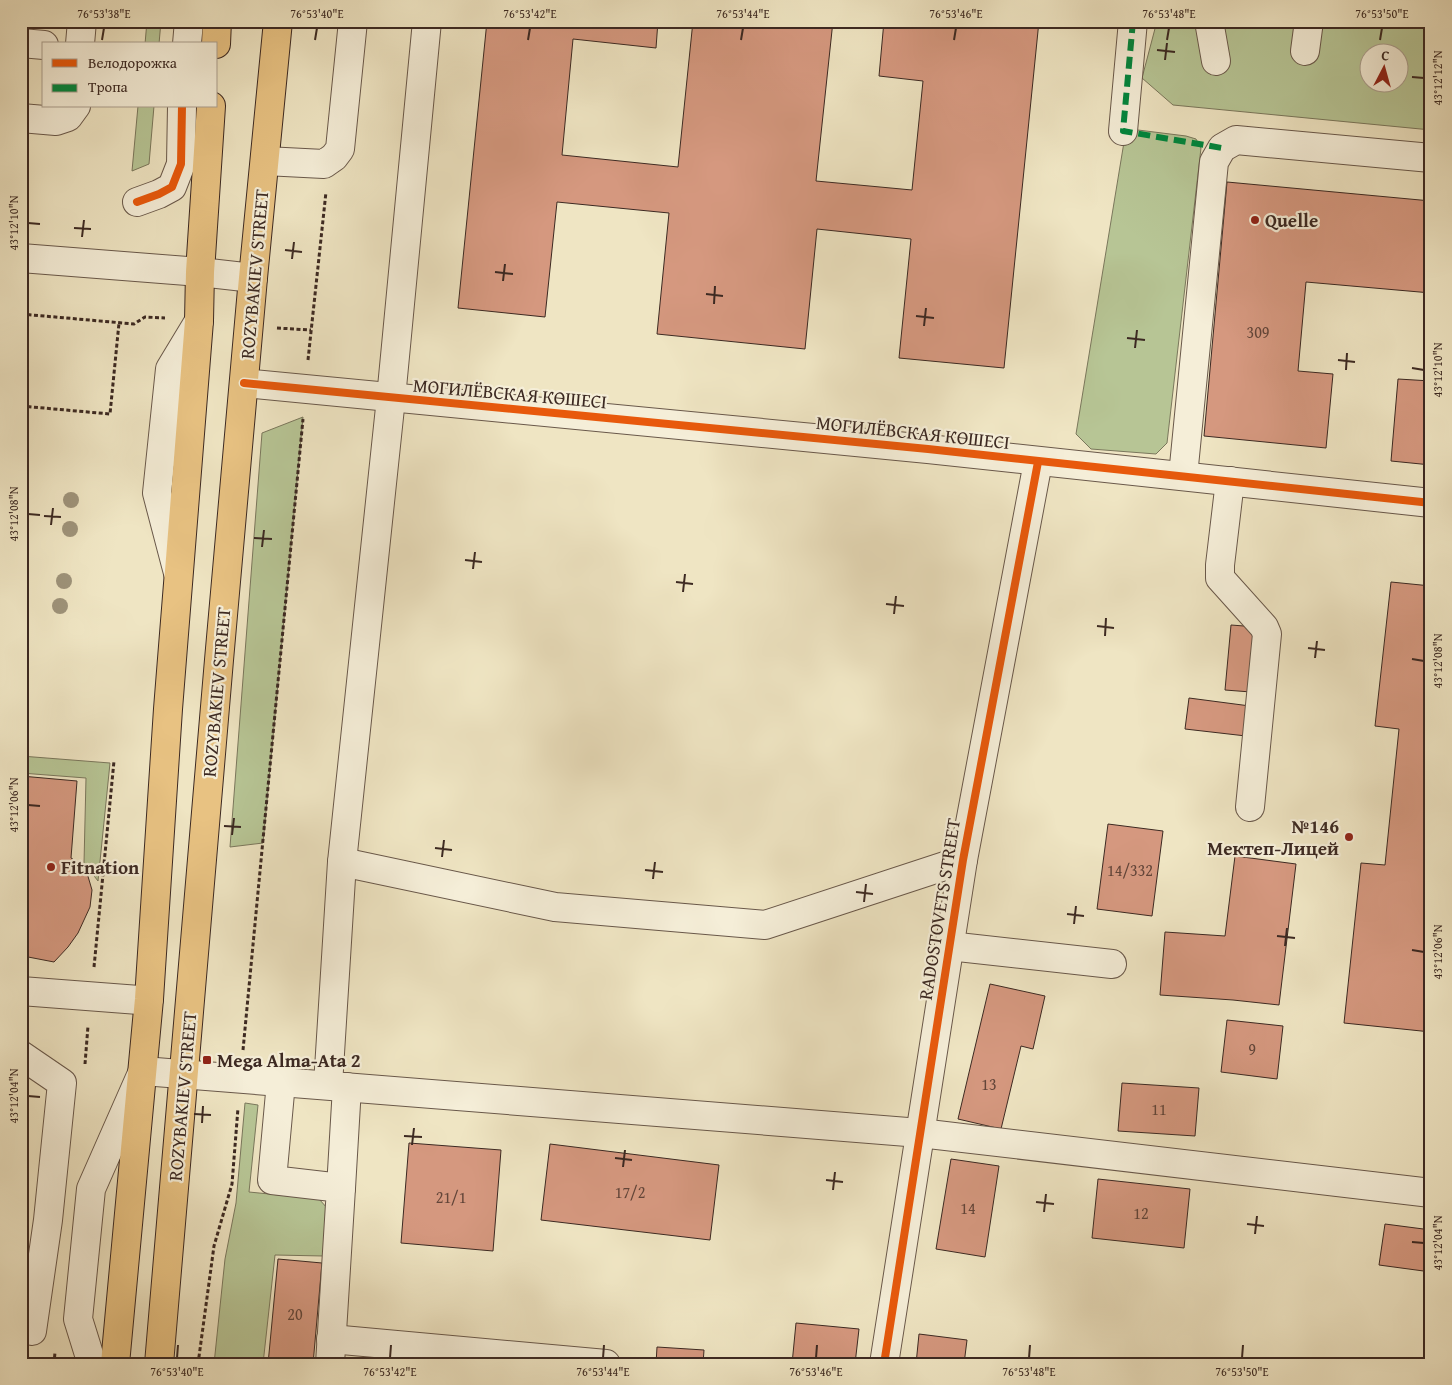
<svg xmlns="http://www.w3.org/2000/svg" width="1452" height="1385" viewBox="0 0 1452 1385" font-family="'Gentium Book Plus',serif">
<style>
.green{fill:#b7c595;stroke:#7a775c;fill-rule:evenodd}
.building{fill:#d5987f;stroke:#3c2922}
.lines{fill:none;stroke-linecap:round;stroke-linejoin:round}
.minor-casing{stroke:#69584a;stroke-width:30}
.major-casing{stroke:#3c2922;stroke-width:30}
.path{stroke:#3c2922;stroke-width:3;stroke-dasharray:4 2.5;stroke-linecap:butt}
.minor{stroke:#f5eed8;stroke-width:28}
.major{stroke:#e8c282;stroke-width:28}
.quiet{stroke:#00873e;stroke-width:6;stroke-dasharray:12 6;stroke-linecap:butt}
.cycleway-casing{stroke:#f5eed8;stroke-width:11}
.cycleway{stroke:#e8590c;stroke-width:8}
.tree{fill:#9e937a}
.ticks{fill:none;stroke:#3c2922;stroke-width:2}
.poi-dot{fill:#8f2418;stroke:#f5eed8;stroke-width:2}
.labels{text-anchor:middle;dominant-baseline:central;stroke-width:4.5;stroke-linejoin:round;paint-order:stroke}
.number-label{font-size:16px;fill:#624539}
.poi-label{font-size:19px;font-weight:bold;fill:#3c2922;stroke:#f5eed8;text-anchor:start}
.street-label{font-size:19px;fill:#3c2922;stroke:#f5eed8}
.neatline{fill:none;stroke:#3c2922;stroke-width:2}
.ticks-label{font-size:12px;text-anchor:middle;fill:#3c2922}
</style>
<rect width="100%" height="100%" fill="#efe5c3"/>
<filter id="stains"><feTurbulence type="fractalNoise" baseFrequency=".004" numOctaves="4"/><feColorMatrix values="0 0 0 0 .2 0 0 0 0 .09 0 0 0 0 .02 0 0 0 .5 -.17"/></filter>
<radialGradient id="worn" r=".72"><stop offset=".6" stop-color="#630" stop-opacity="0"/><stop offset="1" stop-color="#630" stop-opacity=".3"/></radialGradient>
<g class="green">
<path d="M 147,21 L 161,21 L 159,44 L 145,44 Z"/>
<path d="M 1157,21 L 1431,21 L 1431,130 L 1173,105 L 1142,78 ZM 1370,52 L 1400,52 L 1400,82 L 1370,82 Z"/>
<path d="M 138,106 L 154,106 L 149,164 L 132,171 Z"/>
<path d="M 1138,130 L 1186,136 L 1196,139 L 1201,148 L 1167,443 L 1156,454 L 1091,449 L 1076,434 L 1124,142 L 1130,134 Z"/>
<path d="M 303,417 L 263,843 L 230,847 L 262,433 Z"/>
<path d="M 21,756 L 110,763 L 98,881 L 84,863 L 86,778 L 21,773 Z"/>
<path d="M 245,1103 L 258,1105 L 249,1192 L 319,1199 L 328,1209 L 323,1256 L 275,1255 L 263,1364 L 214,1364 L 225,1259 L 236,1203 Z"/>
</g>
<g class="building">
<path d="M 487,21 L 658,21 L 656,48 L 573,39 L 562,155 L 678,167 L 693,21 L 833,21 L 816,181 L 912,190 L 923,81 L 879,76 L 884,21 L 1039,21 L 1004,368 L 899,358 L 911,239 L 817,229 L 805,349 L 657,334 L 669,213 L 557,202 L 545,317 L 458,308 Z"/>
<path d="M 1227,182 L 1431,201 L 1431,293 L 1306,282 L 1298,371 L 1333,374 L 1326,448 L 1204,436 Z"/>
<path d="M 1398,379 L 1431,381 L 1431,465 L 1391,461 Z"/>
<path d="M 1391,582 L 1431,586 L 1431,1032 L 1344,1023 L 1361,863 L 1385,865 L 1399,729 L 1375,726 Z"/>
<path d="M 1231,625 L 1257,627 L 1251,692 L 1225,690 Z"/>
<path d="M 1189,698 L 1250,706 L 1246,736 L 1185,729 Z"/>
<path d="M 21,776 L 77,781 L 71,858 L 76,861 L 87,873 L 92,890 L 90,907 L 78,933 L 68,947 L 54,962 L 23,956 L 21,955 Z"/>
<path d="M 1108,824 L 1163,831 L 1152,916 L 1097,909 Z"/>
<path d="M 1235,856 L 1296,864 L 1279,1005 L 1233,1000 L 1160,995 L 1165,932 L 1225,936 Z"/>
<path d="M 990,984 L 1045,996 L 1033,1049 L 1021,1046 L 1001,1129 L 958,1119 Z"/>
<path d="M 1227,1020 L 1283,1026 L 1277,1079 L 1221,1072 Z"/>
<path d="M 1122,1083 L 1199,1088 L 1195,1136 L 1118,1131 Z"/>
<path d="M 409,1143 L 501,1150 L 493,1251 L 401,1243 Z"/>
<path d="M 550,1144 L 719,1165 L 710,1240 L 541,1220 Z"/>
<path d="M 951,1159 L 999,1166 L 985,1257 L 936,1249 Z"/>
<path d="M 1098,1179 L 1190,1189 L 1184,1248 L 1092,1238 Z"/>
<path d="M 1385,1224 L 1431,1230 L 1431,1272 L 1379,1265 Z"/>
<path d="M 278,1259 L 322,1263 L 313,1364 L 268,1364 Z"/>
<path d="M 796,1323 L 859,1329 L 855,1364 L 792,1364 Z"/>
<path d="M 919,1334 L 967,1340 L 964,1364 L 916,1364 Z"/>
<path d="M 657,1347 L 704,1350 L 703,1364 L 656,1364 Z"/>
</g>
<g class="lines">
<defs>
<g id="minor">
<path d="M 1209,21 L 1216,61"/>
<path d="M 21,43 L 44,45"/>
<path d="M 80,44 L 82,21"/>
<path d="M 187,44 L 189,21"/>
<path d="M 1305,51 L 1309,21"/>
<path d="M 21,118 L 56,121 L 68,117 L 76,106"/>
<path d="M 1123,131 L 1133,21"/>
<path d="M 265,161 L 324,164 L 334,157 L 340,149 L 353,21"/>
<path d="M 137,202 L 159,194 L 172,187 L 181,164 L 182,106"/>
<path d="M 21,258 L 200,272 L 253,278"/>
<path d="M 244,383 L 928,449 L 1431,503"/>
<path d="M 1183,476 L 1214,162 L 1222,148 L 1236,140 L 1431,158"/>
<path d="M 1230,481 L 1220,565 L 1220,578 L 1264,627 L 1267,634 L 1250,807"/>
<path d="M 178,573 L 157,493 L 170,369 L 199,321"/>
<path d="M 342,862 L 555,907 L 765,925 L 963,860"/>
<path d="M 949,946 L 1112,964"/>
<path d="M 21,991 L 139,1000 L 149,999"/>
<path d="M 21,1055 L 62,1083 L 48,1220 L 32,1331"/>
<path d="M 281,1082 L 272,1180 L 341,1188 L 330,1364"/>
<path d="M 328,1085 L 342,862 L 391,398 L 427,21"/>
<path d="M 341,1188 L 347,1087"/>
<path d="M 331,1339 L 606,1364"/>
<path d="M 92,1364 L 78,1319 L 91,1189 L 143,1071 L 920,1133 L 1431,1193"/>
<path d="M 884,1364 L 963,860 L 1038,462"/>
</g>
<g id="major">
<path d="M 216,44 L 217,21"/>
<path d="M 115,1364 L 149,999 L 168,709 L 199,321 L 200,272 L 211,106"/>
<path d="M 159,1364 L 219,660 L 253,278 L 278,21"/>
</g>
</defs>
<use href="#minor" class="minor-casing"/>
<use href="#major" class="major-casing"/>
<g class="path">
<path d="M 21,314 L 134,324 L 145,317 L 165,318"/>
<path d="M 277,328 L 311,330"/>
<path d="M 308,360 L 326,192"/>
<path d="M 21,406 L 110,414 L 119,323"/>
<path d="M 94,967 L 114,761"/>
<path d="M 243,1050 L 303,419"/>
<path d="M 85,1064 L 88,1026"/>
<path d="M 54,1364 L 55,1352"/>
<path d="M 198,1364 L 214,1246 L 232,1184 L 238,1108"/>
</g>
<use href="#minor" class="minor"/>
<use href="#major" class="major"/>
<path class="quiet" d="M 1133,21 L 1123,131 L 1222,148"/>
<defs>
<g id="cycleway">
<path d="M 137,202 L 159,194 L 172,187 L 181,164 L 182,106"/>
<path d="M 244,383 L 928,449 L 1431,503"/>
<path d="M 884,1364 L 963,860 L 1038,462"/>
</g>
</defs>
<use href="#cycleway" class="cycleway-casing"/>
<use href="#cycleway" class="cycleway"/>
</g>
<g class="tree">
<circle cx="71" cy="500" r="8"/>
<circle cx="70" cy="529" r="8"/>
<circle cx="64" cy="581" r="8"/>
<circle cx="60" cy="606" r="8"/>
</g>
<path class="ticks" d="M 102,40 L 104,28M 315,40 L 317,28M 528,40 L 530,28M 741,40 L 743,28M 954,40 L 956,28M 1167,40 L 1169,28M 1380,40 L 1382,28M 1157,50 L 1175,52M 1165,60 L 1167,43M 1412,77 L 1424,78M 28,223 L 40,224M 74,228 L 91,229M 82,237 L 84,220M 285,250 L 302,252M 292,259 L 294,242M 495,272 L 513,274M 503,281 L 505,264M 706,294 L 723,296M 714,304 L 715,286M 916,316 L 934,318M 924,326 L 926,308M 1127,338 L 1145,340M 1135,348 L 1137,330M 1338,360 L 1355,362M 1412,368 L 1424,370M 1346,370 L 1347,353M 28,514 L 40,515M 44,516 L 61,517M 51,525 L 53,508M 254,538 L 272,539M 262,547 L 264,530M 465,560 L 482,562M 473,569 L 475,552M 676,582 L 693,584M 683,592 L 685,574M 886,604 L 904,606M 894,614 L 896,596M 1097,626 L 1114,628M 1105,636 L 1106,618M 1308,648 L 1325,650M 1315,658 L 1317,641M 1412,659 L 1424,661M 28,805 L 40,806M 224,826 L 241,827M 232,835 L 234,818M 435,848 L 452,850M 442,857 L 444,840M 645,870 L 663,872M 653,879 L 655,862M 856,892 L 873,894M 864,902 L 866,884M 1067,914 L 1084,916M 1074,924 L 1076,906M 1277,936 L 1295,938M 1285,946 L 1287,928M 1412,950 L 1424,952M 28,1096 L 40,1097M 194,1114 L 211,1115M 202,1123 L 203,1106M 404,1136 L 422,1137M 412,1145 L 414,1128M 615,1158 L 632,1160M 623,1167 L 625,1150M 826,1180 L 843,1182M 833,1190 L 835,1172M 1036,1202 L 1054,1204M 1044,1212 L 1046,1194M 1247,1224 L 1264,1226M 1255,1234 L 1257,1216M 1412,1242 L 1424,1243M 177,1358 L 178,1345M 390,1358 L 391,1345M 603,1358 L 604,1345M 816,1358 L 817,1345M 1029,1358 L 1030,1345M 1242,1358 L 1243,1345"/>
<g class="poi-dot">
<circle cx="1255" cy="220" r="5"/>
<circle cx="1349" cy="837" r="5"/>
<circle cx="51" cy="867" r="5"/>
<rect x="202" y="1055" width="10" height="10" rx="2.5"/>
</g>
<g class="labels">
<g class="number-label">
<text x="1258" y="332">309</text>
<text x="1130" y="870">14/332</text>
<text x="1252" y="1049">9</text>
<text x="989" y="1084">13</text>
<text x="1159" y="1109">11</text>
<text x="630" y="1192">17/2</text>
<text x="451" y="1197">21/1</text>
<text x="968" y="1208">14</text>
<text x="1141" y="1213">12</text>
<text x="295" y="1314">20</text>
</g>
<g class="poi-label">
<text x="1265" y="220">Quelle</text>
<text x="1339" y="826" text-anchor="end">№146<tspan x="1339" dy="22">Мектеп-Лицей</tspan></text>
<text x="61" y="867">Fitnation</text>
<text x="217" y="1060">Mega Alma-Ata 2</text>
</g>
<g class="street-label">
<text transform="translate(254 274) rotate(-85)">ROZYBAKIEV STREET</text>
<text transform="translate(510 393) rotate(5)">МОГИЛЁВСКАЯ КӨШЕСІ</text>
<text transform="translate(913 432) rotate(6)">МОГИЛЁВСКАЯ КӨШЕСІ</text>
<text transform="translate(216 692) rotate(-85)">ROZYBAKIEV STREET</text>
<text transform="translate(939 909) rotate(-81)">RADOSTOVETS STREET</text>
<text transform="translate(182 1096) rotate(-85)">ROZYBAKIEV STREET</text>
</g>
</g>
<rect width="1452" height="1385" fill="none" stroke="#efe5c3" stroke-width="55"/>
<rect x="42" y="42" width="175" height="65" fill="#f5eed8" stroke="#ab9f8f"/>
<rect x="52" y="59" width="25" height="8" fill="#e8590c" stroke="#ab9f8f"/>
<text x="88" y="68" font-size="15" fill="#3c2922">Велодорожка</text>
<rect x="52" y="84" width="25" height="8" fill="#00873e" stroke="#ab9f8f"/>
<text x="88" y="92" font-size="15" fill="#3c2922">Тропа</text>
<g transform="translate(1384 68) rotate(6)"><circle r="24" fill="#f5eed8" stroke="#ab9f8f"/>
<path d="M0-4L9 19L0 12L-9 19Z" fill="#8f2418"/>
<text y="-8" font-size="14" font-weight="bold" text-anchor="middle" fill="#3c2922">С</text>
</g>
<rect x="28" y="28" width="1396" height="1330" class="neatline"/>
<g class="ticks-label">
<text x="104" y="18">76°53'38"E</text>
<text x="317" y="18">76°53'40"E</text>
<text x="530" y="18">76°53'42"E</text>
<text x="743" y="18">76°53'44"E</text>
<text x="956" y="18">76°53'46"E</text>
<text x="1169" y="18">76°53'48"E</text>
<text x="1382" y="18">76°53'50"E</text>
<text transform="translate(1438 78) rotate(-90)" y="4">43°12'12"N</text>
<text transform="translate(14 223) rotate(-90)" y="4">43°12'10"N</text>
<text transform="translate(1438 370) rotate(-90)" y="4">43°12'10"N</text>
<text transform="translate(14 514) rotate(-90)" y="4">43°12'08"N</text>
<text transform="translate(1438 661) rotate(-90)" y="4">43°12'08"N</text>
<text transform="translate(14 805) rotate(-90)" y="4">43°12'06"N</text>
<text transform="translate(1438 952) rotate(-90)" y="4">43°12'06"N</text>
<text transform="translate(14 1096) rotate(-90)" y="4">43°12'04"N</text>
<text transform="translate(1438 1243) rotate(-90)" y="4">43°12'04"N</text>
<text x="177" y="1376">76°53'40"E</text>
<text x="390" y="1376">76°53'42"E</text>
<text x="603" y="1376">76°53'44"E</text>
<text x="816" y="1376">76°53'46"E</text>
<text x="1029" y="1376">76°53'48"E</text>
<text x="1242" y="1376">76°53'50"E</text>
</g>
<rect width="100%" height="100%" filter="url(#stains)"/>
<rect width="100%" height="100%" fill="url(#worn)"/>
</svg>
